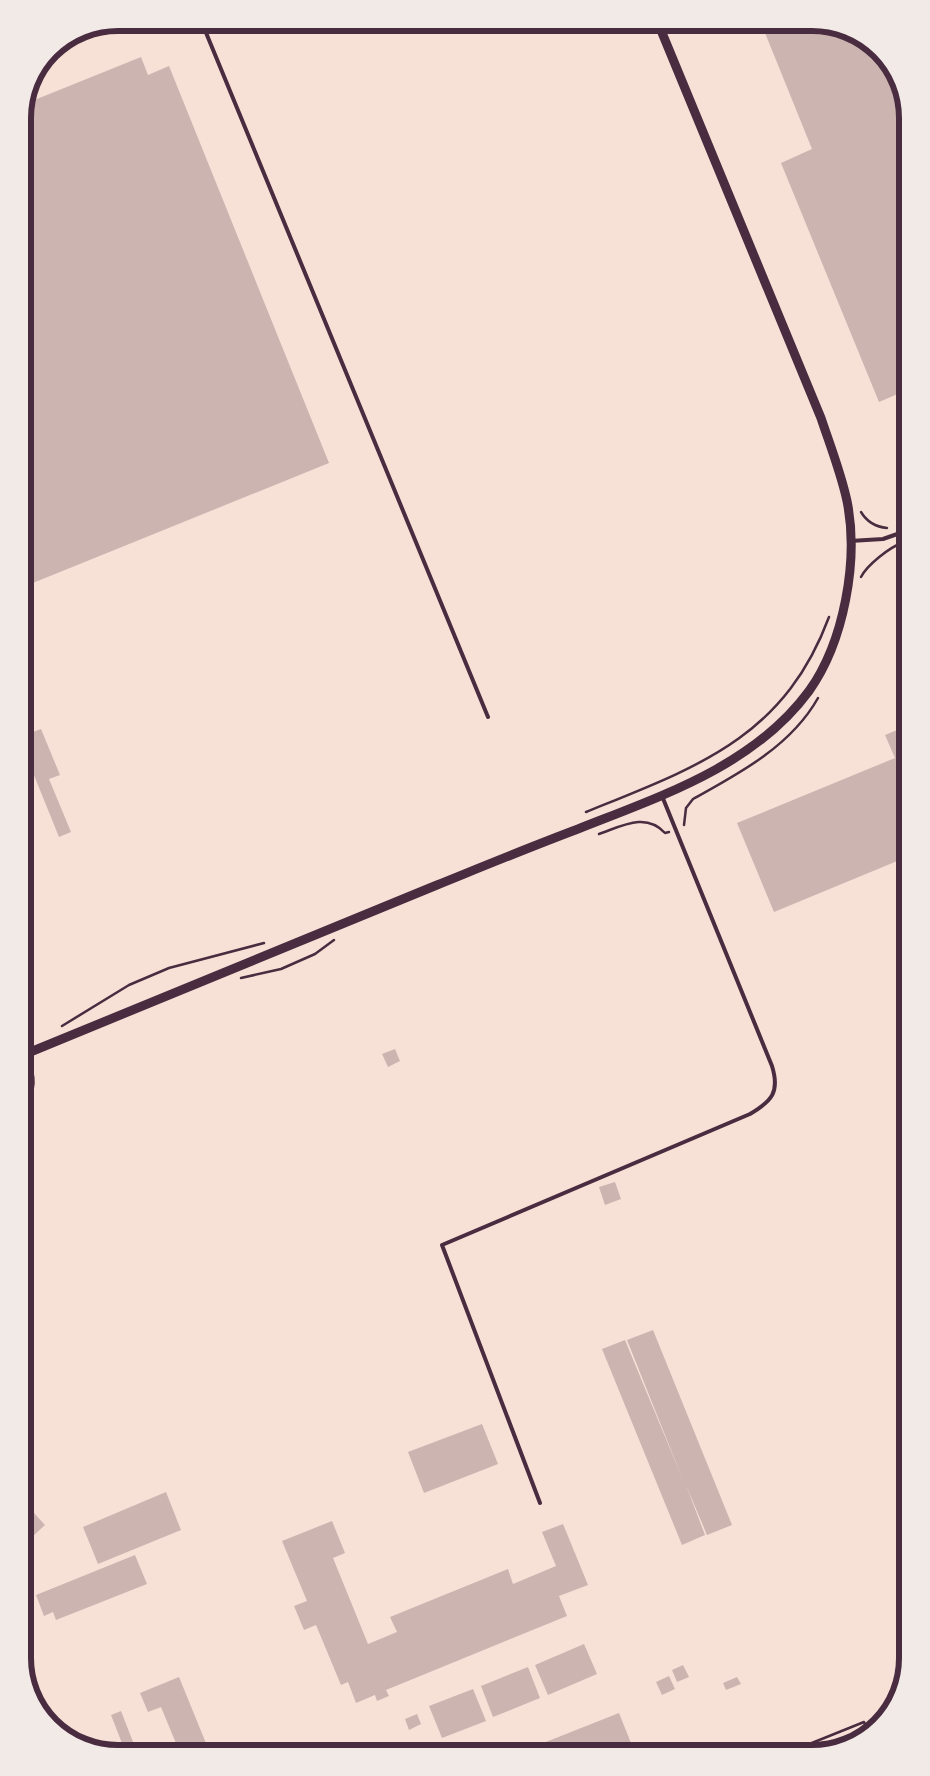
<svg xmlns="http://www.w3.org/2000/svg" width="930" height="1776" viewBox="0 0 930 1776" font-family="Roboto,sans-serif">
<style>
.building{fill:#ccb4b1}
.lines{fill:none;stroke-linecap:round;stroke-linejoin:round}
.path{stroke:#4a2c40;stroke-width:2.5}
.service{stroke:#4a2c40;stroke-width:4}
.minor{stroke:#4a2c40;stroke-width:5}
.tertiary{stroke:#4a2c40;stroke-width:9}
.rim{fill:none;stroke:#4a2c40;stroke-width:6}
</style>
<rect width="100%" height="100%" fill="#f7e1d7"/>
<g class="building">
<path d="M 761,23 L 819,23 L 870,42 L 900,81 L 908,118 L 907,390 L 879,402 L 781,163 L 812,149 Z"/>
<path d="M 141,57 L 148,75 L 169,66 L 329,463 L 23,587 L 23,112 L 27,103 Z"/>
<path d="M 23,715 L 30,733 L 41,729 L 60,775 L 49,779 L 71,832 L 59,837 L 23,748 Z"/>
<path d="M 907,726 L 907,857 L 774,912 L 737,823 L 895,758 L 885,735 Z"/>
<path d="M 395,1049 L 400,1061 L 388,1067 L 382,1054 Z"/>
<path d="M 615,1182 L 621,1199 L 605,1205 L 599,1187 Z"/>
<path d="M 653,1330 L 732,1525 L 707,1535 L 686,1485 L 705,1535 L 682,1545 L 602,1349 L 625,1340 L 683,1480 L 627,1340 Z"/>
<path d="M 482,1424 L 498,1464 L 424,1493 L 408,1452 Z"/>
<path d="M 23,1483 L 30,1492 L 23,1499 Z"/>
<path d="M 166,1492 L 181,1530 L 98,1564 L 83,1527 Z"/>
<path d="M 23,1501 L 45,1525 L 31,1538 L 23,1529 Z"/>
<path d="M 332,1521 L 345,1553 L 333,1558 L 368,1644 L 397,1632 L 390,1617 L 508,1569 L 513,1584 L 556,1566 L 542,1532 L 563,1524 L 588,1585 L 559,1596 L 567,1616 L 386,1690 L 389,1696 L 377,1701 L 375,1695 L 356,1703 L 348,1682 L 341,1685 L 316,1625 L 304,1630 L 294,1606 L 307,1601 L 282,1541 Z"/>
<path d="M 135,1555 L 147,1584 L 56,1620 L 53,1612 L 44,1616 L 36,1595 Z"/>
<path d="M 584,1644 L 597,1674 L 548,1695 L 535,1665 Z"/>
<path d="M 683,1665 L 689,1677 L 677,1682 L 672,1670 Z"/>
<path d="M 528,1667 L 540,1698 L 493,1717 L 481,1686 Z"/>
<path d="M 669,1676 L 675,1689 L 662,1695 L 656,1682 Z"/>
<path d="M 179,1677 L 210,1753 L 180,1753 L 161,1707 L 148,1712 L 140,1693 Z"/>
<path d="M 737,1677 L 741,1684 L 726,1690 L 723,1683 Z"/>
<path d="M 473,1689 L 486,1721 L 442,1738 L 429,1706 Z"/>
<path d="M 121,1711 L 135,1747 L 125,1751 L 111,1715 Z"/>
<path d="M 619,1713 L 633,1748 L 619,1753 L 518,1753 Z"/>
<path d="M 417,1714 L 421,1724 L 409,1730 L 405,1719 Z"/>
</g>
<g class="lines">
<g class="path">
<path d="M 861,512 C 867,522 876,527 887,528"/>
<path d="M 861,577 C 867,565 890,547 902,543 L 901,540"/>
<path d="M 586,812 C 697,767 784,738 829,617"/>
<path d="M 684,825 L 686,808 L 693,799 C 740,773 791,746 818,698"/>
<path d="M 599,834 C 622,826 646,812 665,833 L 669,832"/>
<path d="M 241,978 L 281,969 L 315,954 L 334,940"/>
<path d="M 62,1026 L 129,985 L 169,968 L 264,943"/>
<path d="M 787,1753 L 864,1722 L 868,1731"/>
</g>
<g class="service">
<path d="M 202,23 L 488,717"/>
<path d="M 52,50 L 114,23"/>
<path d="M 850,541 L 883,539 L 906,531"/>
<path d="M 23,1026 L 32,1051"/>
<path d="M 23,1112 C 35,1088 36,1079 26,1054"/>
<path d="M 540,1503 L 442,1245 L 750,1114 C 772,1101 780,1092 772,1066 L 662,796"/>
</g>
<g class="minor">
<path d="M 889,1713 L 889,1708"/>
<path d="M 843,1747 L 852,1744"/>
</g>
<path class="tertiary" d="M 23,1055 C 161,998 299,941 437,885 C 484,866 530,847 578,829 C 661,796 754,766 809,691 C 844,642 859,560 847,501 C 841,473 830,445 821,418 L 658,23"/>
</g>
<path d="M0 0H930V1776H0ZM118 31H812A87 87 0 0 1 899 118V1658A87 87 0 0 1 812 1745H118A87 87 0 0 1 31 1658V118A87 87 0 0 1 118 31Z" fill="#f1eae7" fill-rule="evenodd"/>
<path class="rim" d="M118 31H812A87 87 0 0 1 899 118V1658A87 87 0 0 1 812 1745H118A87 87 0 0 1 31 1658V118A87 87 0 0 1 118 31Z"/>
</svg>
